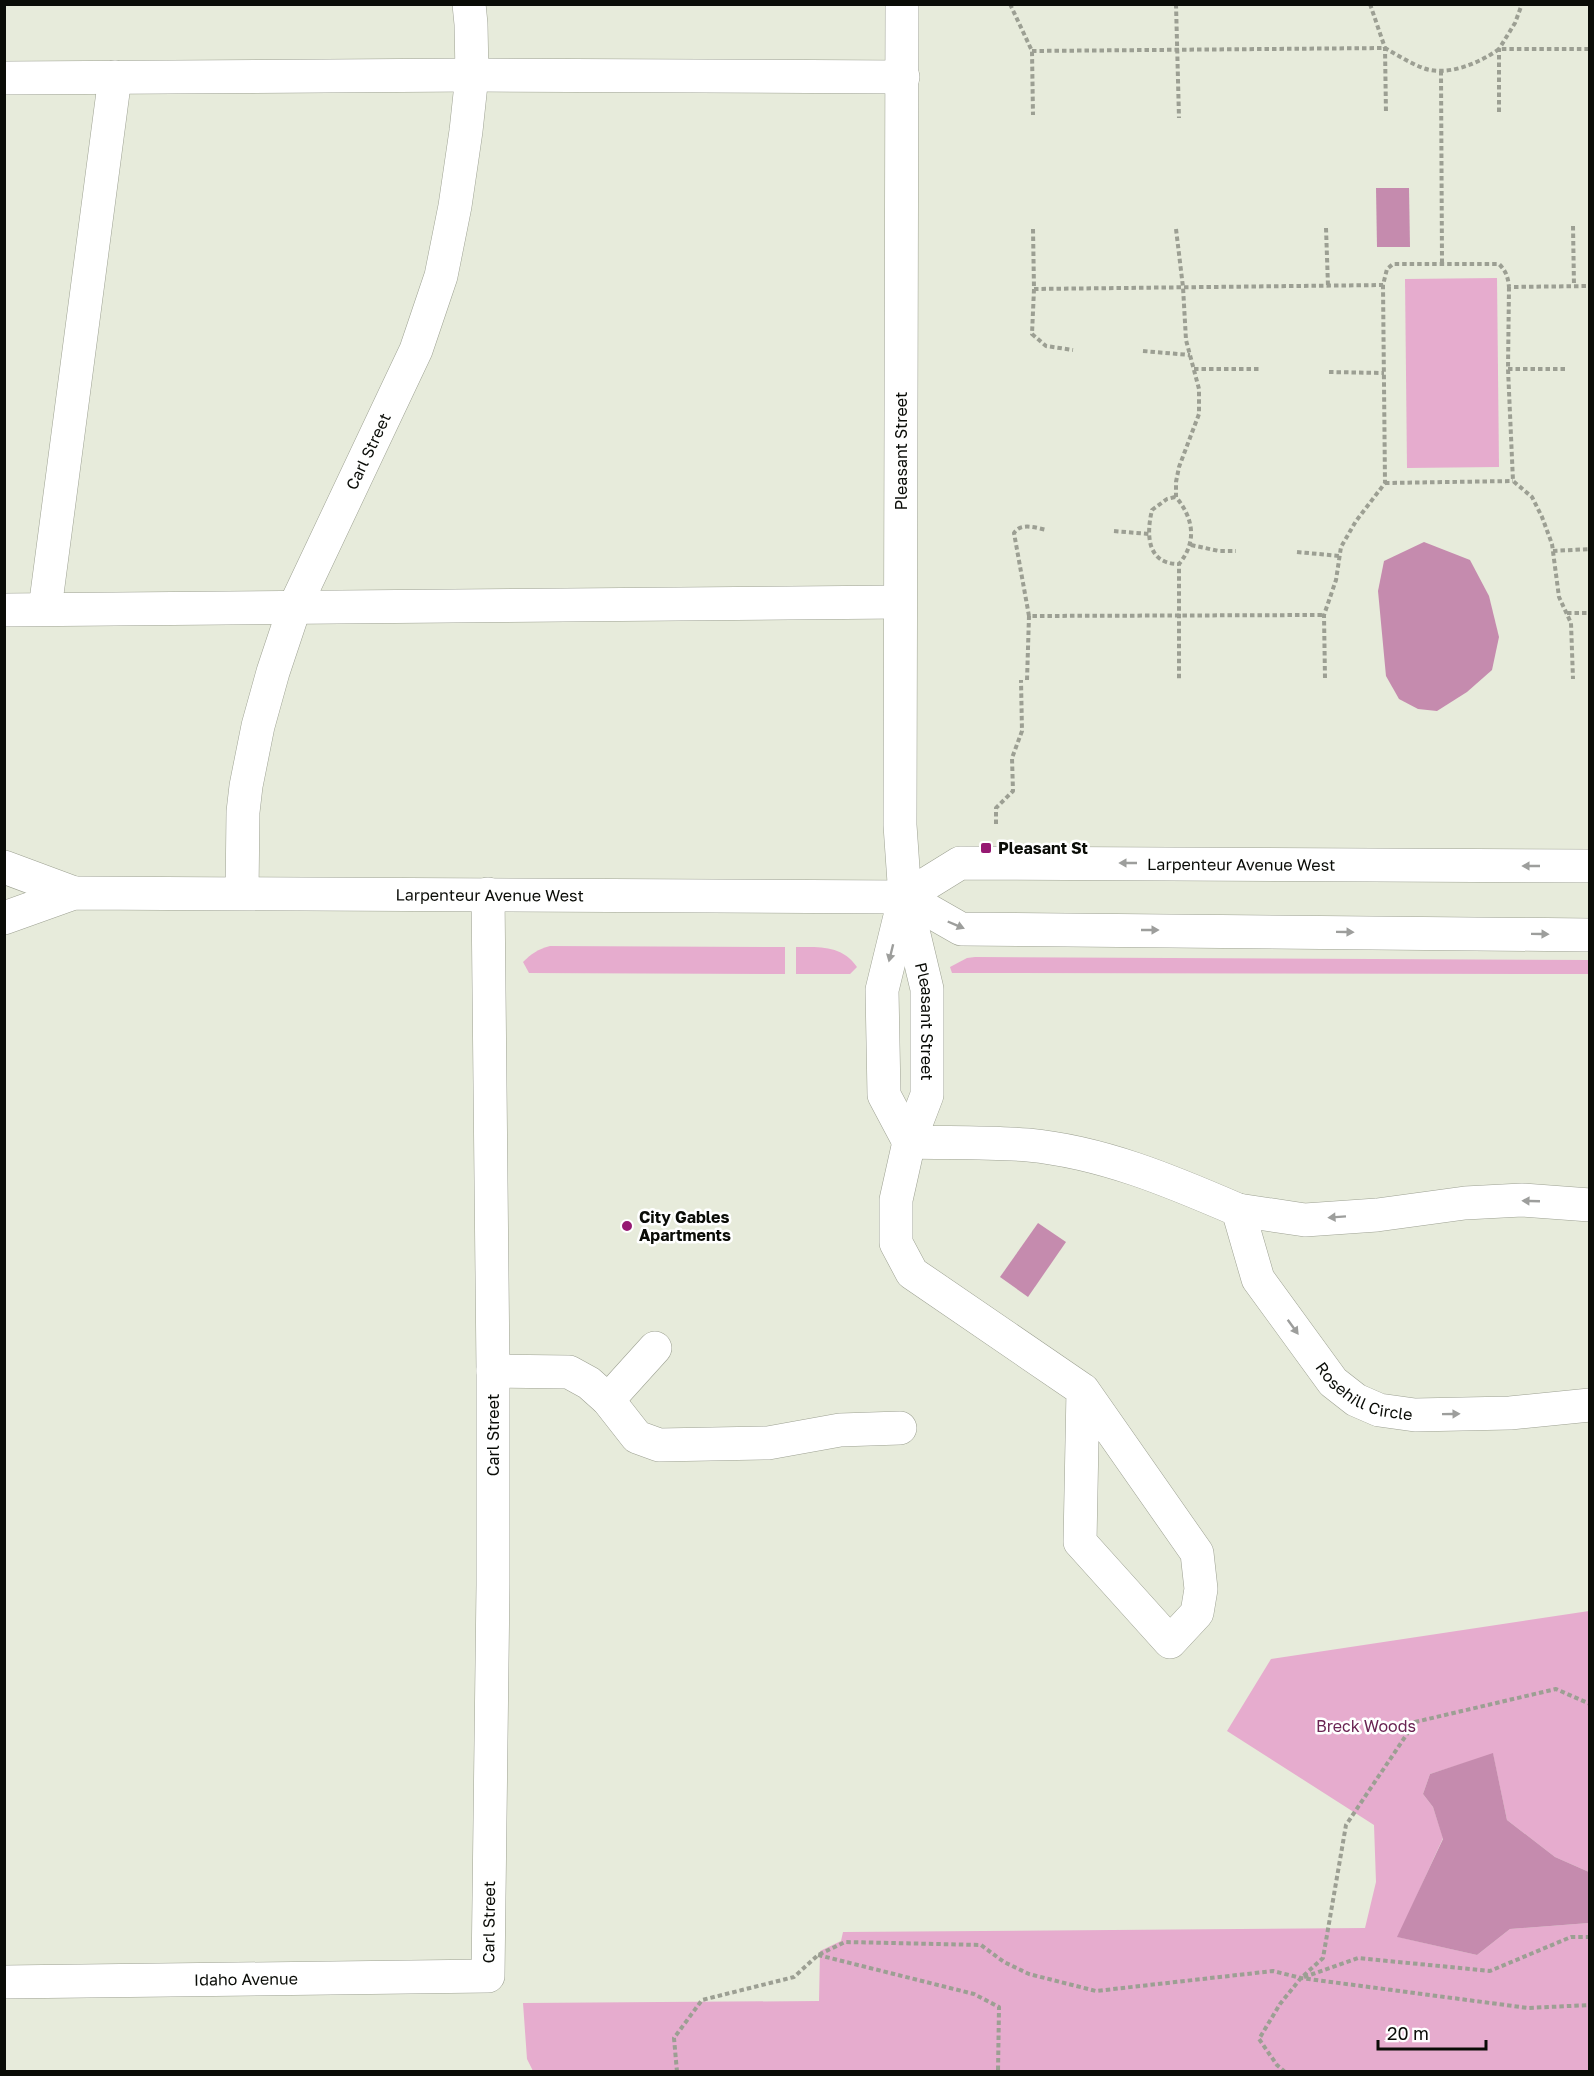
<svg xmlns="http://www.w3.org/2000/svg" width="1594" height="2076" viewBox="0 0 1594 2076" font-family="'Golos Text',sans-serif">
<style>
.green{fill:#e6acce}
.water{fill:#c58bae}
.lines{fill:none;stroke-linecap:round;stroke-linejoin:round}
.minor-casing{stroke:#9da192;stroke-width:34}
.major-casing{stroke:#9da192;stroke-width:34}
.path{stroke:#9c9f93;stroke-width:4;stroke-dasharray:4.5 3;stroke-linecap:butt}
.minor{stroke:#fff;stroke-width:33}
.major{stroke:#fff;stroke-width:33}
.oneway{fill:#9d9e9c}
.poi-dot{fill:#961972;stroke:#fff;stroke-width:2}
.labels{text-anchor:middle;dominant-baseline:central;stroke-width:5;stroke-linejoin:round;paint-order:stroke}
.street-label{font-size:16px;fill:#0a0c07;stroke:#fff}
.poi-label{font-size:16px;font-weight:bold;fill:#0a0c07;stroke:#fff;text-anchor:start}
.park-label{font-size:16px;fill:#6a2453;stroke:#fff}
</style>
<rect width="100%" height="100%" fill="#e7ebdb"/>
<g class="green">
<path d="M 1497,278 L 1499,467 L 1407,468 L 1405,279 Z"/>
<path d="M 550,946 L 785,947 L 785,974 L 529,973 L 523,962 C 531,954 538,949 550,946 Z"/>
<path d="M 796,947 C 820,947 842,945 857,967 L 850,974 L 796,974 Z"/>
<path d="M 975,957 L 1589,960 L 1590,974 L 952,973 L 950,967 L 967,958 Z"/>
<path d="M 1589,1611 L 1589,1872 L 1555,1857 L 1507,1820 L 1493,1754 L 1430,1774 L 1423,1794 L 1433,1807 L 1443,1838 L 1398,1937 L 1477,1955 L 1510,1929 L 1589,1923 L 1589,2071 L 533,2071 L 527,2059 L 523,2003 L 819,2001 L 820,1951 L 841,1941 L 843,1932 L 1365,1928 L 1376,1882 L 1374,1825 L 1227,1731 L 1271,1659 Z"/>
</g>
<g class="water">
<path d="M 1376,188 L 1409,188 L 1410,247 L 1377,247 Z"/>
<path d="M 1424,542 L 1470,560 L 1489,596 L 1499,637 L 1492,670 L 1467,692 L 1437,711 L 1418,709 L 1399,699 L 1386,676 L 1378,591 L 1384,561 Z"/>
<path d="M 1038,1223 L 1066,1242 L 1028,1297 L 1000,1277 Z"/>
<path d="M 1493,1753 L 1507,1820 L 1555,1857 L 1589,1872 L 1589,1923 L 1510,1929 L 1477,1955 L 1397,1937 L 1443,1839 L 1433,1807 L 1423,1794 L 1430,1774 Z"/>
</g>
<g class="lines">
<defs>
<g id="minor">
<path id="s1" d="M 902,4 L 900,825 L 905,897 L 927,989 L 927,1095 L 909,1142 L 896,1200 L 896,1243 L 912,1273 L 1083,1390 L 1080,1542 L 1170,1642 L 1197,1613 L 1201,1589 L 1197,1553 L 1083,1390"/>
<path d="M 4,78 L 472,75 L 903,77"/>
<path d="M 45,609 L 115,77"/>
<path d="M 4,610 L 900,602"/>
<path id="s2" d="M 242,893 L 243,812 L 246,786 L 258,726 L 273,672 L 295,606 L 416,350 L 441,276 L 455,206 L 466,131 L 472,75 L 471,24 L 469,4"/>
<path d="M 903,904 L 882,990 L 884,1095 L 909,1142"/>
<path d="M 909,1142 C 948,1143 989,1142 1028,1145 C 1102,1152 1171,1181 1238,1210"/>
<path id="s3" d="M 1590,1205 L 1522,1200 L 1465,1203 L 1377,1215 L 1305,1220 L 1238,1210 L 1258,1279 L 1333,1382 L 1356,1400 L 1379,1410 L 1415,1415 L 1510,1413 L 1590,1405"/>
<path d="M 493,1371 L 569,1372 L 589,1383 L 608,1400 L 637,1437 L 659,1445 L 768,1443 L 840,1430 L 900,1428"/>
<path d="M 608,1400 L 655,1348"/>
<path id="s4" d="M 4,1982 L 488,1976 L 493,1585 L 493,1371 L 488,894"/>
</g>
<g id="major">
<path d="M 4,867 L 74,893"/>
<path id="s5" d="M 905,897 L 960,863 L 1590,866"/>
<path id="s6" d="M 4,918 L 74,893 L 905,897 L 961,929 L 1590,935"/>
</g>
</defs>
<use href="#minor" class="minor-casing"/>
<use href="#major" class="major-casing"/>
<g class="path">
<path d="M 1010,4 L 1032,51 L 1033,115"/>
<path d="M 1176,4 L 1179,118"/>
<path d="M 1370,4 L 1385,48 L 1386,114"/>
<path d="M 1032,51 L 1385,48 C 1397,55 1410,63 1423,68 C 1447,77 1480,63 1499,49 L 1590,49"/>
<path d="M 1441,71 L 1442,263"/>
<path d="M 1499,112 L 1499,49 L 1515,23 L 1522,4"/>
<path d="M 1573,226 L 1574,286"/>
<path d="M 1326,228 L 1328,286"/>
<path d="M 1033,229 L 1034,289 L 1383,285 L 1387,269 L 1393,264 L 1499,264 C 1506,271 1508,277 1509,287 L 1590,286"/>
<path d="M 1176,229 L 1183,287 L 1186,340 L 1199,389 L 1199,414 L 1179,467 L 1176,482 L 1176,497 C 1194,519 1197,542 1179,564 L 1179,679"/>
<path d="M 1509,287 L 1508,369 L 1513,481 L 1532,497 L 1542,517 L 1552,544 L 1559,597 L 1571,623 L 1573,679"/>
<path d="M 1034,289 L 1032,334 L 1046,346 L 1073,350"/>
<path d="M 1143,351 L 1190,355"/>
<path d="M 1194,369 L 1259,369"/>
<path d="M 1508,369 L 1567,369"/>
<path d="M 1329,372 L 1384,373"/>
<path d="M 1385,483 L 1513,481"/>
<path d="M 1175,497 L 1167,499 L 1152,510 C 1146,535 1147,564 1179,564"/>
<path d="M 1114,531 L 1149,534"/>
<path d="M 1191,545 L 1219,551 L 1236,551"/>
<path d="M 1553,551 L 1590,549"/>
<path d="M 1297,552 L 1340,556"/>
<path d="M 1567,613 L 1590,613"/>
<path d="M 1029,616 L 1014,533 C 1021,522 1036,528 1047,530"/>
<path d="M 1325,678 L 1324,615 L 1336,580 L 1341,547 L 1356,521 L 1385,483 L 1383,285"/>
<path d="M 1027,680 L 1029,616 L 1324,615"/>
<path d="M 996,824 L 996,808 L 1013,791 L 1012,758 L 1022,731 L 1021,680"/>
<path d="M 818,1955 L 974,1994 L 999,2007 L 998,2072"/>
<path d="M 1304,1977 L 1358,1958 L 1490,1971 L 1571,1937 L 1590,1937"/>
<path d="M 677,2072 L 674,2038 L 702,2000 L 794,1977 L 818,1955 L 845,1942 L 981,1945 L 1004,1962 L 1029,1974 L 1096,1991 L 1273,1971 L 1301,1978 L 1528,2008 L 1590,2005"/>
<path d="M 1285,2072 L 1277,2065 L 1259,2039 L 1280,2004 L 1301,1978 L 1323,1958 L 1346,1825 L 1415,1722 L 1556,1689 L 1590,1704"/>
</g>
<use href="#minor" class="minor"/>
<use href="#major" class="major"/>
</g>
<defs><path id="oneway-solid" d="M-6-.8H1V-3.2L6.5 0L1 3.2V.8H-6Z" transform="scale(1.5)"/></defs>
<g class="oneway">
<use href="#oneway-solid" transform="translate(1128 863) rotate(-180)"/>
<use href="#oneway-solid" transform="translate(1531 866) rotate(-180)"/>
<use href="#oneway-solid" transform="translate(956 925) rotate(23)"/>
<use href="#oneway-solid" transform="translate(1150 930)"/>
<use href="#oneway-solid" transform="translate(1345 932) rotate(1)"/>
<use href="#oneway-solid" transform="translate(1540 934) rotate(1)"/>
<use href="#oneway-solid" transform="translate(891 953) rotate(104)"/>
<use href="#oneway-solid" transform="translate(1531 1201) rotate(-178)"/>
<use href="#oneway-solid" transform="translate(1337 1217) rotate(176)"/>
<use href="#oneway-solid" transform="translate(1293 1327) rotate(54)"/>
<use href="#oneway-solid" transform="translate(1451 1414) rotate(-1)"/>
</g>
<g class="poi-dot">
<rect x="980" y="842" width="12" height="12" rx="3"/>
<circle cx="627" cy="1226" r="6"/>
</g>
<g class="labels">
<g class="street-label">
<text transform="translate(901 451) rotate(-90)">Pleasant Street</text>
<text stroke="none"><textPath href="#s2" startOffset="465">Carl Street</textPath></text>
<text stroke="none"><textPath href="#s5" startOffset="346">Larpenteur Avenue West</textPath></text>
<text stroke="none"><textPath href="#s6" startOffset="490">Larpenteur Avenue West</textPath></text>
<text stroke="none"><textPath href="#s1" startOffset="1020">Pleasant Street</textPath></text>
<text stroke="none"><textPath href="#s3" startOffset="586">Rosehill Circle</textPath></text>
<text transform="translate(493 1435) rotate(-90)">Carl Street</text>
<text stroke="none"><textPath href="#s4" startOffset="538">Carl Street</textPath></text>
<text stroke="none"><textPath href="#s4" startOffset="242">Idaho Avenue</textPath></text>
</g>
<g class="poi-label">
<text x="998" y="848">Pleasant St</text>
<text x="639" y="1217">City Gables<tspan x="639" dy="18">Apartments</tspan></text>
</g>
<g class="park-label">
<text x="1366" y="1726">Breck Woods</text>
</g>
</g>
<rect width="1594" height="2076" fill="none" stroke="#0a0c07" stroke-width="12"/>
<path d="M1378 2040v9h108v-9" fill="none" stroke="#0a0c07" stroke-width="3"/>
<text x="1387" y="2040" font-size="18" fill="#0a0c07" stroke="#ffffff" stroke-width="4.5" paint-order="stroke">20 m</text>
</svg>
